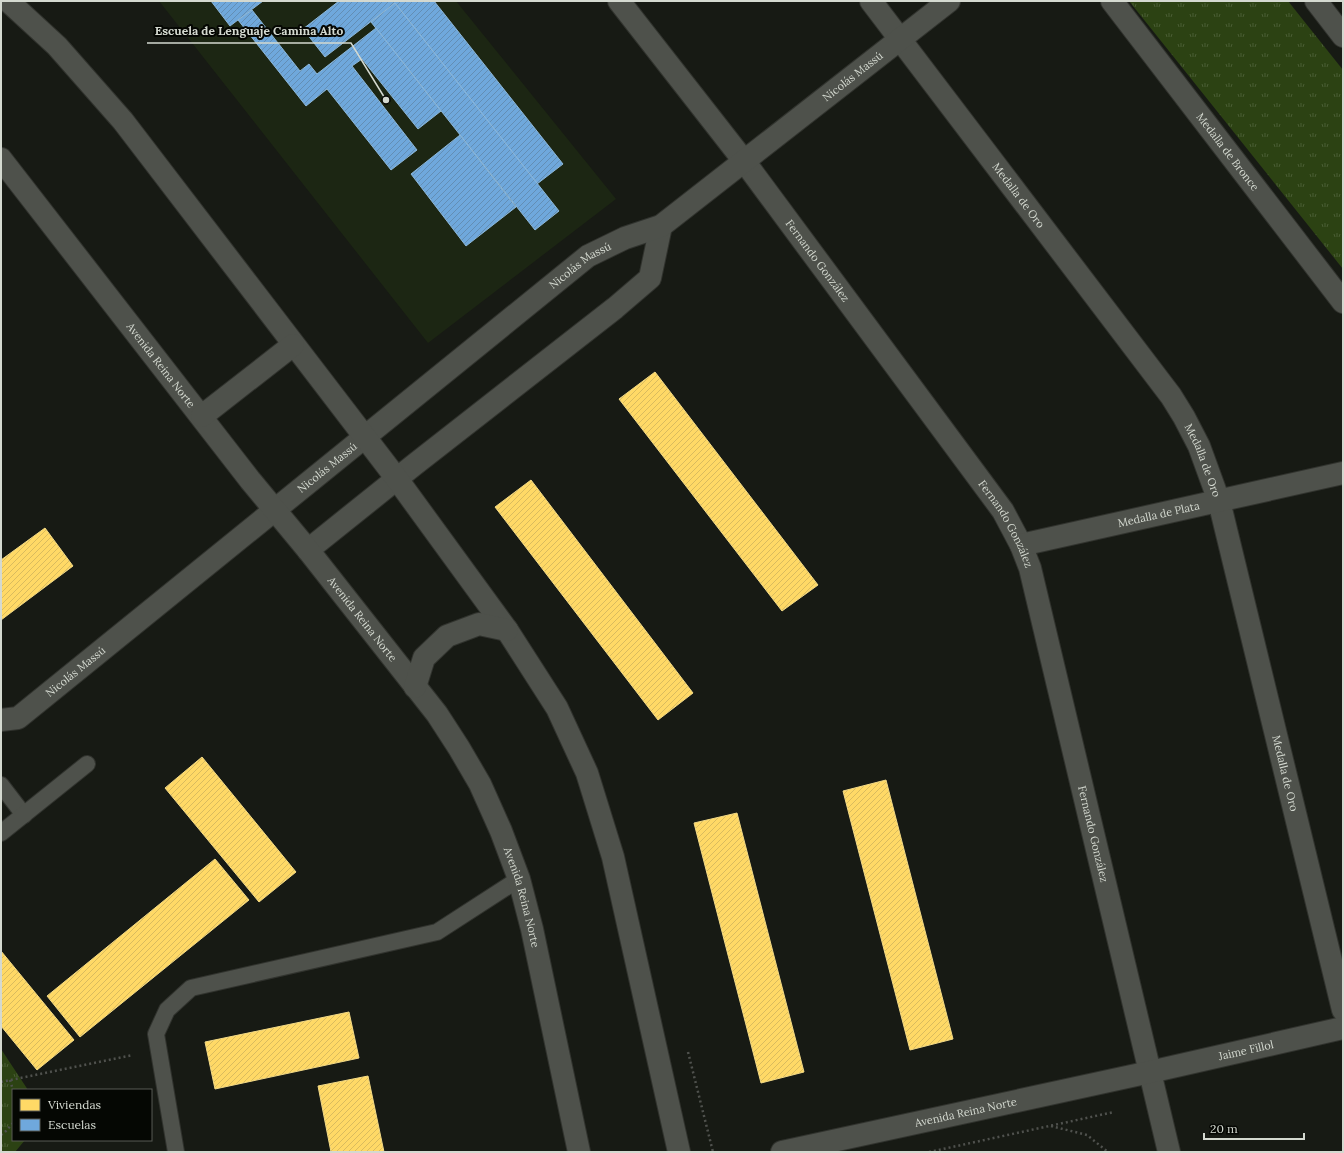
<svg xmlns="http://www.w3.org/2000/svg" width="1344" height="1153" viewBox="0 0 1344 1153" font-family="Lora,serif">
<style>
.built{fill:#1c2613}
.park{fill:url(#park-tufts)}
.homes{fill:url(#homes-hatch);stroke:#f2d986}
.schools{fill:url(#schools-hatch);stroke:#8db7d8}
.lines{fill:none;stroke-linecap:round;stroke-linejoin:round}
.service-casing{stroke:#31332e;stroke-width:18}
.minor-casing{stroke:#31332e;stroke-width:24}
.tertiary-casing{stroke:#31332e;stroke-width:24}
.path{stroke:#4f514d;stroke-width:2.5;stroke-dasharray:2 3;stroke-linecap:butt}
.service{stroke:#4e514b;stroke-width:16}
.minor{stroke:#4e514b;stroke-width:22}
.tertiary{stroke:#4e514b;stroke-width:22}
.labels{text-anchor:middle;dominant-baseline:central;stroke-width:4;stroke-linejoin:round;paint-order:stroke}
.street-label{font-size:11px;fill:#d4d9d0;stroke:#050703}
.leader{fill:none;stroke:#d4d9d0;stroke-width:1.5}
.callout-dot{fill:#d4d9d0;stroke:#050703;stroke-width:1.5}
.callout-label{font-size:12px;text-anchor:middle;font-weight:bold;fill:#d4d9d0;stroke:#050703;stroke-width:4;stroke-linejoin:round;paint-order:stroke}
</style>
<defs>
<pattern id="park-tufts" width="24" height="20" patternUnits="userSpaceOnUse"><rect width="24" height="20" fill="#2c4213"/><path d="M3 7l-1-3M5 7V3M7 7l1-3M15 17l-1-3M17 17v-4M19 17l1-3" fill="none" stroke="#4a5d34"/></pattern>
<pattern id="homes-hatch" width="6" height="6" patternUnits="userSpaceOnUse"><rect width="6" height="6" fill="#ffd966"/><path d="M-1 1l2-2M0 6l6-6M5 7l2-2" fill="none" stroke="#d9bb5e"/></pattern>
<pattern id="schools-hatch" width="6" height="6" patternUnits="userSpaceOnUse"><rect width="6" height="6" fill="#6fa8dc"/><path d="M-1 1l2-2M0 6l6-6M5 7l2-2" fill="none" stroke="#638eb4"/></pattern>
</defs>
<rect width="100%" height="100%" fill="#171a14"/>
<path class="built" d="M 159,1 L 456,1 L 616,199 L 428,343 Z"/>
<g class="park">
<path d="M 1129,1 L 1288,1 L 1343,70 L 1343,269 Z"/>
<path d="M 1,1049 L 28,1090 L 13,1090 L 13,1140 L 25,1140 L 15,1152 L 1,1152 Z"/>
</g>
<g class="homes">
<path d="M 655,372 L 818,585 L 782,611 L 619,399 Z"/>
<path d="M 531,480 L 693,693 L 658,720 L 495,507 Z"/>
<path d="M 45,528 L 73,566 L 1,620 L 1,560 Z"/>
<path d="M 202,757 L 296,872 L 259,902 L 165,788 Z"/>
<path d="M 886,780 L 953,1039 L 910,1050 L 843,791 Z"/>
<path d="M 737,813 L 804,1072 L 761,1083 L 694,823 Z"/>
<path d="M 215,859 L 249,900 L 80,1037 L 47,996 Z"/>
<path d="M 1,951 L 74,1040 L 37,1070 L 1,1026 Z"/>
<path d="M 349,1012 L 359,1058 L 215,1089 L 205,1042 Z"/>
<path d="M 368,1076 L 384,1152 L 331,1152 L 318,1086 Z"/>
</g>
<g class="schools">
<path d="M 211,1 L 263,1 L 230,26 Z"/>
<path d="M 339,1 L 434,1 L 563,164 L 537,184 L 395,3 L 325,57 L 303,29 Z"/>
<path d="M 395,3 L 559,211 L 535,230 L 371,22 Z"/>
<path d="M 252,10 L 300,71 L 309,64 L 317,74 L 376,28 L 441,111 L 418,129 L 362,59 L 352,66 L 417,150 L 391,170 L 327,89 L 306,106 L 238,20 Z"/>
<path d="M 460,135 L 516,207 L 466,246 L 411,174 Z"/>
</g>
<g class="lines">
<defs>
<g id="service">
<path d="M 1,785 L 24,815"/>
<path d="M 1,833 L 87,764"/>
<path d="M 176,1152 L 156,1034 L 167,1010 L 191,988 L 437,932 L 519,879"/>
</g>
<g id="minor">
<path id="s1" d="M 619,1 L 744,161 L 1003,511 L 1021,545 L 1030,568 L 1169,1152"/>
<path id="s2" d="M 871,1 L 1171,396 L 1184,417 L 1199,446 L 1219,501 L 1343,1010"/>
<path id="s3" d="M 1112,1 L 1343,302"/>
<path d="M 1316,1 L 1343,36"/>
<path id="s4" d="M 1021,545 L 1343,473"/>
<path d="M 308,550 L 414,465 L 615,308 L 650,278 L 661,226"/>
<path id="s5" d="M 1,720 L 18,718 L 588,256 L 625,238 L 661,226 L 949,1"/>
<path id="s6" d="M 782,1152 L 1150,1072 L 1343,1028"/>
</g>
<g id="tertiary">
<path d="M 8,1 L 57,46 L 123,121 L 397,479 L 507,630 L 557,708 L 587,773 L 613,857 L 679,1152"/>
<path id="s7" d="M 1,159 L 250,480 L 308,550 L 437,714 L 459,748 L 480,784 L 501,831 L 519,879 L 532,929 L 579,1152"/>
<path d="M 202,416 L 293,345"/>
<path d="M 415,687 L 424,658 L 447,636 L 479,624 L 507,630"/>
</g>
</defs>
<use href="#service" class="service-casing"/>
<use href="#minor" class="minor-casing"/>
<use href="#tertiary" class="tertiary-casing"/>
<g class="path">
<path d="M 688,1052 L 713,1152"/>
<path d="M 10,1080 L 13,1090"/>
<path d="M 1,1082 L 133,1055"/>
<path d="M 1051,1126 L 1087,1135 L 1108,1152"/>
<path d="M 1,1135 L 6,1131 L 13,1123"/>
<path d="M 929,1152 L 1114,1112"/>
</g>
<use href="#service" class="service"/>
<use href="#minor" class="minor"/>
<use href="#tertiary" class="tertiary"/>
</g>
<g class="labels">
<g class="street-label">
<text stroke="none"><textPath href="#s5" startOffset="1073">Nicolás Massú</textPath></text>
<text stroke="none"><textPath href="#s3" startOffset="190">Medalla de Bronce</textPath></text>
<text stroke="none"><textPath href="#s2" startOffset="244">Medalla de Oro</textPath></text>
<text stroke="none"><textPath href="#s1" startOffset="327">Fernando González</textPath></text>
<text stroke="none"><textPath href="#s5" startOffset="739">Nicolás Massú</textPath></text>
<text stroke="none"><textPath href="#s7" startOffset="261">Avenida Reina Norte</textPath></text>
<text stroke="none"><textPath href="#s2" startOffset="568">Medalla de Oro</textPath></text>
<text stroke="none"><textPath href="#s5" startOffset="415">Nicolás Massú</textPath></text>
<text stroke="none"><textPath href="#s4" startOffset="141">Medalla de Plata</textPath></text>
<text stroke="none"><textPath href="#s1" startOffset="651">Fernando González</textPath></text>
<text stroke="none"><textPath href="#s7" startOffset="585">Avenida Reina Norte</textPath></text>
<text stroke="none"><textPath href="#s5" startOffset="91">Nicolás Massú</textPath></text>
<text stroke="none"><textPath href="#s2" startOffset="892">Medalla de Oro</textPath></text>
<text stroke="none"><textPath href="#s1" startOffset="975">Fernando González</textPath></text>
<text stroke="none"><textPath href="#s7" startOffset="909">Avenida Reina Norte</textPath></text>
<text stroke="none"><textPath href="#s6" startOffset="475">Jaime Fillol</textPath></text>
<text stroke="none"><textPath href="#s6" startOffset="188">Avenida Reina Norte</textPath></text>
</g>
</g>
<path class="leader" d="M386 100L351 43H147"/>
<circle class="callout-dot" cx="386" cy="100" r="4"/>
<g class="callout-label">
<text x="249" y="35">Escuela de Lenguaje Camina Alto</text>
</g>
<rect width="1344" height="1153" fill="none" stroke="#d4d9d0" stroke-width="4"/>
<rect x="12" y="1089" width="140" height="52" fill="#050703" stroke="#585b55"/>
<rect x="20" y="1099" width="20" height="12" fill="#ffd966" stroke="#585b55"/>
<text x="48" y="1109" font-size="12" fill="#d4d9d0">Viviendas</text>
<rect x="20" y="1119" width="20" height="12" fill="#6fa8dc" stroke="#585b55"/>
<text x="48" y="1129" font-size="12" fill="#d4d9d0">Escuelas</text>
<path d="M1204 1133v6h100v-6" fill="none" stroke="#d4d9d0" stroke-width="2"/>
<text x="1210" y="1133" font-size="12" fill="#d4d9d0" stroke="#050703" stroke-width="3" paint-order="stroke">20 m</text>
</svg>
